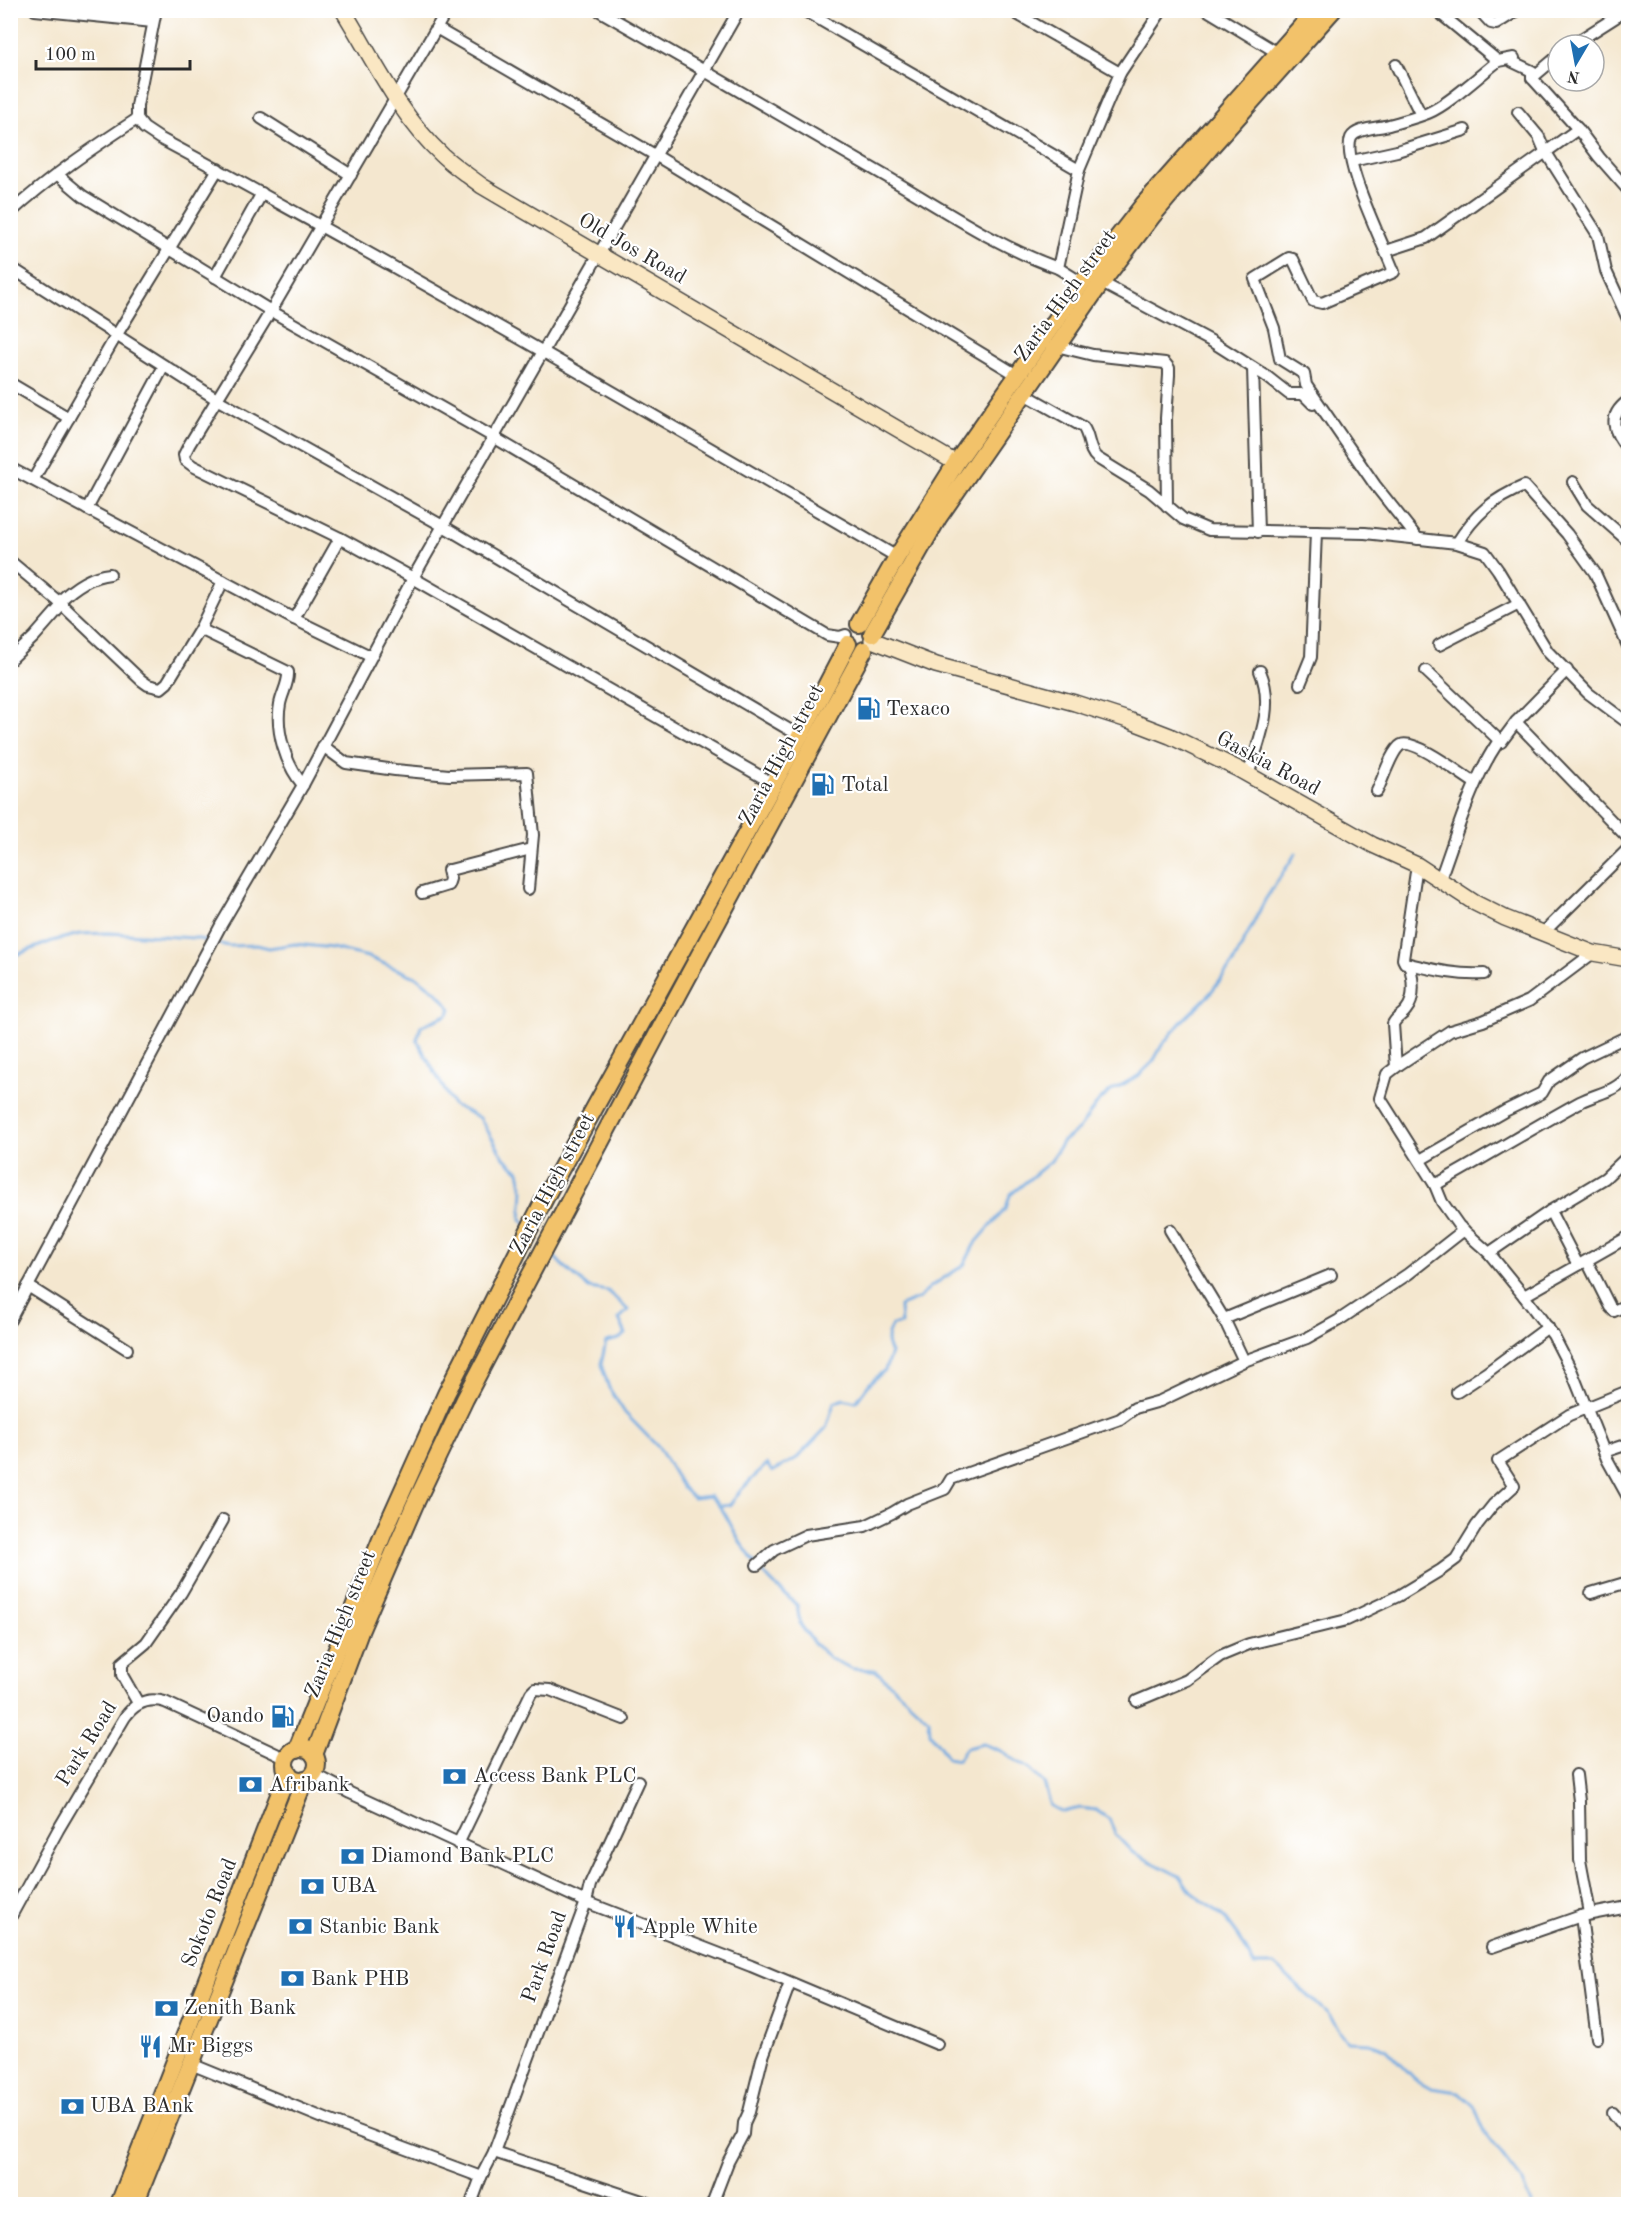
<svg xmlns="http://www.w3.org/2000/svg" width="1639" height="2215" viewBox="0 0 1639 2215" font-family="'Old Standard TT',serif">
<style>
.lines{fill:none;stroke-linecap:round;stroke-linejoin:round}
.stream{stroke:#70a8df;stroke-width:3}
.street-casing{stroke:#494744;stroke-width:14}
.secondary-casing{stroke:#494744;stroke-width:18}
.primary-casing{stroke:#494744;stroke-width:20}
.street{stroke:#fff;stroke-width:10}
.secondary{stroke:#fae7c3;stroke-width:15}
.primary{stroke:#f2c26a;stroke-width:16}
.labels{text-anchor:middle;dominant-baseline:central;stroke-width:4.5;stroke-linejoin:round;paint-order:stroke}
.street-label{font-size:21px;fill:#2b2b2b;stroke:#fff}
.poi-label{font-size:21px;fill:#2b2b2b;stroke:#fff;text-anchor:start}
</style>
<rect width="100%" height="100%" fill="#fff"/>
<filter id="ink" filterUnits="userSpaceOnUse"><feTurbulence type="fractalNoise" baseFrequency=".0167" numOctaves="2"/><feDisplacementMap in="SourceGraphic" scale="12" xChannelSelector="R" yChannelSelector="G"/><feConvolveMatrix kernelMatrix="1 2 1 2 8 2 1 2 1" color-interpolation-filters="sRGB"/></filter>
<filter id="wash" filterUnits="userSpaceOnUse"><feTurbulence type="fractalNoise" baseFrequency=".008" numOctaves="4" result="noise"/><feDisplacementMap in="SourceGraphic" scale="24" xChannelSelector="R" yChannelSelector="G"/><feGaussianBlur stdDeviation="1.35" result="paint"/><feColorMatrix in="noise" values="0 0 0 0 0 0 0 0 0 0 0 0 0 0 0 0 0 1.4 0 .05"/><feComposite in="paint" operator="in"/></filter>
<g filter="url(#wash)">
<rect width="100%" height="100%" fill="#f4e7cf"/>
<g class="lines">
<g class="stream">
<path d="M 10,955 L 19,954 L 52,941 L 80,934 L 108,933 L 195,938 L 229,946 L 257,945 L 269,948 L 295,944 L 332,948 L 368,957 L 418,978 L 438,993 L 451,1009 L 447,1015 L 421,1026 L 417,1040 L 453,1105 L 480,1118 L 504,1158 L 519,1171 L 523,1191 L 521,1219 L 526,1225"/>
<path d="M 550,1252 L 562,1265 L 589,1288 L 608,1291 L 628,1310 L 619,1319 L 626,1334 L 619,1339 L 606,1342 L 601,1364 L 609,1388 L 625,1413 L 659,1448 L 683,1488 L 693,1498 L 710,1496 C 726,1510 730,1526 741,1543 C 756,1566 775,1588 797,1605 L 800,1624 L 813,1642 L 831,1659 L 853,1669 L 875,1670 L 929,1720 L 930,1733 L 948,1758 L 958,1760 L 966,1748 L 983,1744 L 1001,1751 L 1030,1770 L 1044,1783 L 1051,1806 L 1063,1812 L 1080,1808 L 1096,1810 L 1109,1819 L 1116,1835 L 1132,1852 L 1181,1877 L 1191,1892 L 1225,1918 L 1239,1937 L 1254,1965 L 1275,1965 L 1329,2015 L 1348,2042 L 1370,2043 L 1387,2050 L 1415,2079 L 1431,2088 L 1459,2092 L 1474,2106 L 1486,2134 L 1521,2179 L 1531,2204"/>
<path d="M 721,1506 L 730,1505 L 741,1490 L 767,1464 L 772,1472 L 797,1458 L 826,1428 L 834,1403 L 844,1399 L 856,1402 L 870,1383 L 885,1370 L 891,1353 C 885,1342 886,1336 892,1325 L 901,1324 L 900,1306 L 920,1298 L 930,1287 L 964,1265 L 974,1245 L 1006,1208 L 1010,1195 L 1051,1161 L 1062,1142 L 1079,1129 L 1099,1101 L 1111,1091 L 1138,1076 L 1153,1062 L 1162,1045 L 1183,1020 L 1208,996 L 1233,963 L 1265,900 L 1296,853"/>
</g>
</g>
</g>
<g filter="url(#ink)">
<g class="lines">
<defs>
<g id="street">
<path d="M 35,10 L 153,22"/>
<path d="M 156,10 L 137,106 L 137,119 L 144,128 L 159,138 C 409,272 653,415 897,557"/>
<path d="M 447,10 L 271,311 L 189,445 L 184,455 L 185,460 L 193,466 L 340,538 L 413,578 L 774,784"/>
<path d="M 598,10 C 693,64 788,119 882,174 C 940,207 995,246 1058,268"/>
<path d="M 803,10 L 1079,170"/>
<path d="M 1010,10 L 1120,73"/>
<path d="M 1207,10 L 1283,56"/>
<path d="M 1436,10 L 1498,61 L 1514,58 L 1513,62 L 1532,71 L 1532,78 L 1578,129 L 1599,157 L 1628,190"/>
<path d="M 1479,10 L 1491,23 L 1496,24 L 1518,10"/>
<path d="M 436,28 L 655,155 L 1017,375"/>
<path d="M 1572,45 L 1616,17 L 1621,10"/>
<path d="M 1396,65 L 1421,115"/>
<path d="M 1532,78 L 1558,56"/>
<path d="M 1518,112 L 1539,137 L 1545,151 L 1598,235 L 1606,271 L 1628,319"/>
<path d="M 261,118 L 351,175"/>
<path d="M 1352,161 L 1397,151 L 1465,130"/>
<path d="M 58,175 L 83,196 L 271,311 L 495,438 L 827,635 L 840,637 L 846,635"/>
<path d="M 10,213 C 48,178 94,147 137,119"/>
<path d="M 1386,251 L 1426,238 L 1578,129"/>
<path d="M 10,267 L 218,400 L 443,526 L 800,736"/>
<path d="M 215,277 L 262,193"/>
<path d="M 1082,283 L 1058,268 L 1079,170 L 1120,73 L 1162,10"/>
<path d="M 1102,283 L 1211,341 L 1266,376 L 1289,394 L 1303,394 L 1313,404"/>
<path d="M 1056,346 L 1093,355 L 1165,363 L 1169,368 L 1169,375 L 1166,418 L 1167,506"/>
<path d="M 1253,368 L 1258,532"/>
<path d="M 10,383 L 69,418"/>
<path d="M 1023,393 L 1083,427 C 1090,436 1088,451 1097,458 L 1149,490 L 1183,519 L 1209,530 L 1365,533 L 1457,543 L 1485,552 L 1498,570 L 1548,652 L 1588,693 L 1628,723"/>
<path d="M 1628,401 C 1607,416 1613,432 1628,449"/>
<path d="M 10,468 L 294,619 L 370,656"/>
<path d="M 33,480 L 116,336 L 218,169"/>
<path d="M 1573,482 L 1587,505 L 1628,541"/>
<path d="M 87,509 L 164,366"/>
<path d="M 1418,539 L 1375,485 L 1306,385 L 1304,374 L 1280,359 L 1274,328 L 1255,279 L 1289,258 L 1293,259 L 1313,301 L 1322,303 L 1394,272 C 1385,247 1341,161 1351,138 C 1356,128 1379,128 1389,125 C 1402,121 1416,118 1428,113 C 1448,105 1480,75 1498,61"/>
<path d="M 1457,543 C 1475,514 1493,499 1524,486 L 1567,534 L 1595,573 L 1628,646"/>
<path d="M 10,561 L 59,602 L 141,680 L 148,685 L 161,688 L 167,683 L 200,629 L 223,581"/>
<path d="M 59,602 C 73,588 90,576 110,574"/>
<path d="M 294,619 L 340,538"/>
<path d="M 200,629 L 288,672 C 289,683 282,693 280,704 C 275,731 286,765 303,785"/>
<path d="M 1439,645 L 1519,604"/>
<path d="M 10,660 L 34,637 L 62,605"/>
<path d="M 1426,671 L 1501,742"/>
<path d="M 1300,684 L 1311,657 L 1316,532"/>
<path d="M 1516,722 L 1628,838"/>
<path d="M 323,746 L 346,763 L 395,770 L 449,775 L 527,773 L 533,835 L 528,889"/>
<path d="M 1248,775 C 1259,741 1275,706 1260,671"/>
<path d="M 1377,791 C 1382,781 1392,750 1401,745 C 1414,738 1462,775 1475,783"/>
<path d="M 1417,865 L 1403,959 L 1405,963 C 1431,969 1457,976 1484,974"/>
<path d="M 1440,879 C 1457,833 1470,784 1498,742 L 1501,742 L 1516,722 L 1567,670"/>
<path d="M 422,893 L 448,885 L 450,879 L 448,870 L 450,870 L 531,849"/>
<path d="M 1542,934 L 1628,849"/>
<path d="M 1593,953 L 1529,1001 L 1483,1021 L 1450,1031 L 1400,1064 L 1387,1074 L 1380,1098 L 1435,1185 L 1442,1202 L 1459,1226 L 1489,1253 L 1524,1296 L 1553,1335 L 1572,1372 L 1607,1459 L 1628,1497"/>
<path d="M 1396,1067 L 1393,1024 C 1396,1017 1402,1016 1406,1010 C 1416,999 1413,977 1409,964"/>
<path d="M 1420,1160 L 1505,1111 L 1542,1093 L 1549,1081 L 1582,1058 L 1628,1036"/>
<path d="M 1435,1185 C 1484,1158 1531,1129 1580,1102 C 1597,1093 1616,1092 1628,1076"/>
<path d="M 1550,1211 L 1578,1265"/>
<path d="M 1170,1230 L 1224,1319 L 1244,1361"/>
<path d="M 1489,1253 L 1550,1211 L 1605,1178 L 1628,1156"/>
<path d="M 1587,1261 L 1610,1307 L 1614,1311 L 1628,1304"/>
<path d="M 28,1286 L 127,1349"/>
<path d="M 1524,1296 L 1628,1237"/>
<path d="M 1224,1319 L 1331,1275"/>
<path d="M 10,1320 L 221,925 L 303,785 L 413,578 L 739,10"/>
<path d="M 1457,1392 L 1486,1373 L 1548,1327"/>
<path d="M 1604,1452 L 1628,1444"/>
<path d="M 757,1565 L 774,1550 L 806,1535 L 865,1526 L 892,1513 L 907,1504 L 945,1489 L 951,1479 L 1120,1419 L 1135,1408 L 1160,1401 L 1244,1361 L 1307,1338 L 1339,1320 L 1408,1274 L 1464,1230"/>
<path d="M 1591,1593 L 1628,1582"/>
<path d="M 1137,1701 L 1187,1680 L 1220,1656 L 1249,1644 L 1347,1620 L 1398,1596 L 1441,1570 L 1456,1559 L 1477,1525 L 1493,1505 L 1514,1486 L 1498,1461 L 1569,1415 L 1628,1391"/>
<path d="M 138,1703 L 122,1675 L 122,1663 L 146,1643 L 181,1593 L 223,1520"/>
<path d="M 314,1774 L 350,1793 L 586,1902 L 751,1966 L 937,2044"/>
<path d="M 1576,1775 L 1579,1801 L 1580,1860 L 1590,1913"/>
<path d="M 458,1844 L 531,1693 L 535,1689 L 550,1690 L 624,1719"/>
<path d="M 1581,1916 L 1597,2038"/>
<path d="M 10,1918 L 58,1830 L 125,1717 C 135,1703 148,1697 165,1702 L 287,1759"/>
<path d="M 1492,1947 L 1581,1916 L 1628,1907"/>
<path d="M 191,2064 L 328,2120 L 481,2177"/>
<path d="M 1613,2113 L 1628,2132"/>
<path d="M 494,2152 L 651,2204"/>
<path d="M 471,2204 L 481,2177 L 494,2152 L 586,1902 L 590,1885 L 638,1781"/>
<path d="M 712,2204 L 728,2162 L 743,2134 L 744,2123 L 749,2112 L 762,2059 L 790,1983"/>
</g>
<g id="secondary">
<path d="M 343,10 C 373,59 400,116 442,155 C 455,167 469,176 482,186 L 956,463"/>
<path d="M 872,640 L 936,665 L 1075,703 L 1131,721 L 1170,736 L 1238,769 L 1373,845 L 1417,865 L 1475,903 L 1505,918 L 1593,953 L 1628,959"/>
</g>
<g id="primary">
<path d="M 859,624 L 897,557 L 956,463 L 1082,283 L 1144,204 L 1316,10"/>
<path d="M 872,634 L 938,518 L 1096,290 L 1153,215 L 1209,149 L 1333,10"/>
<circle cx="301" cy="1764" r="16"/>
<path d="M 297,1749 L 384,1532 L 446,1394 L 547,1194 L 800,736 L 848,644"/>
<path d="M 314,1755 L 361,1629 L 414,1506 L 465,1399 L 678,995 L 864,650"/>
<path d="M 119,2204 L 288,1772"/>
<path d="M 135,2204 L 305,1779"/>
</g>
</defs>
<use href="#street" class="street-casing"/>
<use href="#secondary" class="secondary-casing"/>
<use href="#primary" class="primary-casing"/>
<use href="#street" class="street"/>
<use href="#secondary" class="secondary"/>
<use href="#primary" class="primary"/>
</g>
</g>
<defs>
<symbol id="fuel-bare" viewBox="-9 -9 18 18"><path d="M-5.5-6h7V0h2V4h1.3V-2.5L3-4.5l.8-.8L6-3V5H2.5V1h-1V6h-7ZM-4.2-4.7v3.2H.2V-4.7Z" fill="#1f6fb2" stroke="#fff" stroke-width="2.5" paint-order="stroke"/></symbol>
<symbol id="bank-bare" viewBox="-9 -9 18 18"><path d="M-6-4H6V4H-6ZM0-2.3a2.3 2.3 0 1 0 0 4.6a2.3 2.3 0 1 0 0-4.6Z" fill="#1f6fb2" stroke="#fff" stroke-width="2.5" paint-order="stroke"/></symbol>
<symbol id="restaurant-bare" viewBox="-9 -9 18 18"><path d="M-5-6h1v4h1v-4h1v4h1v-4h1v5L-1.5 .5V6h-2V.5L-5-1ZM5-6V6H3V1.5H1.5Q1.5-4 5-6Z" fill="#1f6fb2" stroke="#fff" stroke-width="2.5" paint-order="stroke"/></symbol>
</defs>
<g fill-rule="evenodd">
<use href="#fuel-bare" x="852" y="692" width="33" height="33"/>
<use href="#fuel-bare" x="806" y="768" width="33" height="33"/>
<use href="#fuel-bare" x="266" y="1700" width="33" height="33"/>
<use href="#bank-bare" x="438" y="1760" width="33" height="33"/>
<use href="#bank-bare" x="234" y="1768" width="33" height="33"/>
<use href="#bank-bare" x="336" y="1840" width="33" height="33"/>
<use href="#bank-bare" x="296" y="1870" width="33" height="33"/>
<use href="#bank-bare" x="284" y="1910" width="33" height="33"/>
<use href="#restaurant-bare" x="608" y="1910" width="33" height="33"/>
<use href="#bank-bare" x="276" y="1962" width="33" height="33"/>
<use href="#bank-bare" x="150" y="1992" width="33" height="33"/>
<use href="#restaurant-bare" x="134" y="2030" width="33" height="33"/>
<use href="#bank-bare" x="56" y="2090" width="33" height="33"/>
</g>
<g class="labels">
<g class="street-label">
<text transform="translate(632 249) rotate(30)">Old Jos Road</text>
<text transform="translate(1066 296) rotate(-54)">Zaria High street</text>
<text transform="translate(782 755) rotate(-62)">Zaria High street</text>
<text transform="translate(1268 764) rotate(28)">Gaskia Road</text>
<text transform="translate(553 1184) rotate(-62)">Zaria High street</text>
<text transform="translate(341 1624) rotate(-68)">Zaria High street</text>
<text transform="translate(87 1744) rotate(-58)">Park Road</text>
<text transform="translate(210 1913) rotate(-68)">Sokoto Road</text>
<text transform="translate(545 1957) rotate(-70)">Park Road</text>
</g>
<g class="poi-label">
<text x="886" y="709">Texaco</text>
<text x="841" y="785">Total</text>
<text x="264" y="1716" text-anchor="end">Oando</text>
<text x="473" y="1776">Access Bank PLC</text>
<text x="269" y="1785">Afribank</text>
<text x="371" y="1856">Diamond Bank PLC</text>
<text x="331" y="1886">UBA</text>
<text x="319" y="1927">Stanbic Bank</text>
<text x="642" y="1927">Apple White</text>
<text x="311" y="1979">Bank PHB</text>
<text x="184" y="2008">Zenith Bank</text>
<text x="169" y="2046">Mr Biggs</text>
<text x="90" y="2106">UBA BAnk</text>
</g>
</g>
<rect width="1639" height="2215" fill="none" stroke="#fff" stroke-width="36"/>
<g transform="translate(1576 63) rotate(190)"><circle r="28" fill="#ffffff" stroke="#aaaaaa" stroke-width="1.5"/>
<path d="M0-4.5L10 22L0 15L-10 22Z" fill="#1f6fb2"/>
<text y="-9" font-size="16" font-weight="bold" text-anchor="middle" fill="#2b2b2b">N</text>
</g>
<path d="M36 60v9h154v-9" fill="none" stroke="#2b2b2b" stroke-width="3"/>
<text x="45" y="60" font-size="18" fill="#2b2b2b" stroke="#ffffff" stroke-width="4.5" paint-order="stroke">100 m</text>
</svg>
